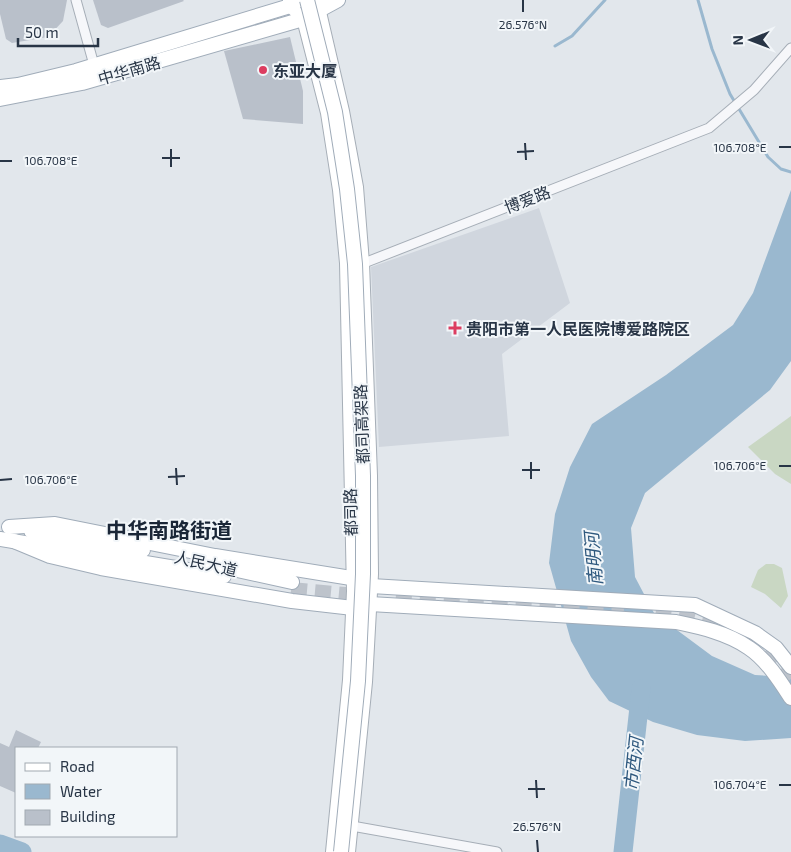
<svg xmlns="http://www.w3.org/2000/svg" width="791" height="852" viewBox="0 0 791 852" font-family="'Exo 2','Noto Sans SC',sans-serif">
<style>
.built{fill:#d0d6de}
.green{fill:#c9d7c3}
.water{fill:#9ab8cf}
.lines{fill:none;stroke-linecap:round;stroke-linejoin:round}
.stream{stroke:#9ab8cf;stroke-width:3}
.river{stroke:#9ab8cf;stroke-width:19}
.building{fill:#b9c0ca}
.highway-tunnel{stroke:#bdc3cb;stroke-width:16;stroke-dasharray:16 8;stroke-linecap:butt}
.street-casing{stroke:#a6aeb7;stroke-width:11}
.secondary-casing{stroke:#a6aeb7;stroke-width:14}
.primary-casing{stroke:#a0acb9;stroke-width:16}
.street{stroke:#f6f7fa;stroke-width:9}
.secondary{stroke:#fff;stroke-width:12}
.primary{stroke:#fff;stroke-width:14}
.primary-bridge-casing{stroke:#a0acb9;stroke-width:16;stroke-linecap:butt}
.primary-bridge{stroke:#fff;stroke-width:14}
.ticks{fill:none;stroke:#283546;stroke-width:2}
.poi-dot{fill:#dc3d60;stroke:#f2f6f9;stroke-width:2}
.labels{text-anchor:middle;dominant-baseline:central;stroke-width:4;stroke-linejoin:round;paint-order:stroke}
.street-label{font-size:16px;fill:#283546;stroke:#f2f6f9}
.poi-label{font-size:16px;font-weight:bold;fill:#283546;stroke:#f2f6f9;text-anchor:start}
.water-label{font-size:18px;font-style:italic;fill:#2e587e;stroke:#f2f6f9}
.district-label{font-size:21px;font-weight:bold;fill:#1a2637;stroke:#f2f6f9}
.ticks-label{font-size:12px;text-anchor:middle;fill:#283546;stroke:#f2f6f9;stroke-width:4;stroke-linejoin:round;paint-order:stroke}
</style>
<rect width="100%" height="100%" fill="#e2e7ec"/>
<path class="built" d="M 539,208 L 570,303 L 502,354 L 509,436 L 379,447 L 371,267 Z"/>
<g class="green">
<path d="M 791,416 L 791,484 L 775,474 L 748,447 Z"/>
<path d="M 766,564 L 774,564 L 782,568 L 788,596 L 781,608 L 765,594 L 751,587 L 758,570 Z"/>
</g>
<path class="water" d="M 791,190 L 791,361 L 770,390 L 645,493 L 631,528 L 635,577 L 654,613 L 712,656 L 755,675 L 791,677 L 791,738 L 745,741 L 697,735 L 653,722 L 609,701 L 591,677 L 571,641 L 549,563 L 555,514 L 570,467 L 592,424 L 666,375 L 733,325 L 753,293 Z"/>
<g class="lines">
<g class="stream">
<path d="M 698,0 L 712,49 L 730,94 L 768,157 L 781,169 L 791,172"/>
<path d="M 555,46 L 572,36 L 605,0"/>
</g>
<g class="river">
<path d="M 0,844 L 22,852"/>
<path d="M 623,852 L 641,689"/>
</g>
</g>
<g class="building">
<path d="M 0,0 L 67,0 L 63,21 L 48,37 L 12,43 L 6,39 L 0,14 Z"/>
<path d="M 93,0 L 183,0 L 184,1 L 108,28 L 101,25 Z"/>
<path d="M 290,37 L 303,91 L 303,124 L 243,119 L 224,51 Z"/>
<path d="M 16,730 L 41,742 L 38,748 L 16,748 L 16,793 L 0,786 L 0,743 L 9,747 Z"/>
</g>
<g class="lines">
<g class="highway-tunnel">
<path d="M 291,590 L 368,597"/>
<path d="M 396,594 L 542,604 L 624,607"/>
<path d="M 656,608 C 690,610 740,626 766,649 C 775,657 783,669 791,679"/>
</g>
<defs>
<g id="street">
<path d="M 76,0 L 94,65"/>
<path d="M 359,265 L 709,128 L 754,90 L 791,48"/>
<path d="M 352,826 L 497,852"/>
</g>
<g id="secondary">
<path d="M 289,0 L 290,6 L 303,19 L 327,113 L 339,190 L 346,263 L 353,591 L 349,680 L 332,852"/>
<path d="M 320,0 L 320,12 L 343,111 L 357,187 L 363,263 L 371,476 L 372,574 L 366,682 L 349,852"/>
</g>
<g id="primary">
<path d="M 0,87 L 18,85 L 76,71 L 290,6 L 299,0"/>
<path d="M 0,99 L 82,83 L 303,19 L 338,0"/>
<path d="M 9,527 L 55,524 L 215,556 L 351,578 L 371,586 L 695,605 L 755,633 L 776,648 L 791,667"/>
<path d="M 31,531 L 143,550"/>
<path d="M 0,539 L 224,576"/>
<path d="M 14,541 L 50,556 L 101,568 L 292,601 L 353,608 L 370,604 L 676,622 C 700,627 728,633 749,648 C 766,659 780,681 791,698"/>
<path d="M 210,564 L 292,582"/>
</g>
</defs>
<use href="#street" class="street-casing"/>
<use href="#secondary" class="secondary-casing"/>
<use href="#primary" class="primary-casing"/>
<use href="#street" class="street"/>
<use href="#secondary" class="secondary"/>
<use href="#primary" class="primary"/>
<defs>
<path id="primary-bridge" d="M 307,0 L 335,112 L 347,189 L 355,264 L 363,476 L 363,574 L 358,681 L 341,852"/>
</defs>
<use href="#primary-bridge" class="primary-bridge-casing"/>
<use href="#primary-bridge" class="primary-bridge"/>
</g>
<path class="ticks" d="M 523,0 L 523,12M 525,143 L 526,160M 779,147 L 791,147M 171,149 L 171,167M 517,152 L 534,151M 162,158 L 180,158M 0,161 L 12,161M 531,462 L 531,479M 779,466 L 791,466M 176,468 L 177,485M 522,470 L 540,470M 168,477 L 185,476M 0,480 L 12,479M 536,780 L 537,798M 779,785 L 791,785M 528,789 L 545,789M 537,840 L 538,852"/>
<g class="poi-dot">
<circle cx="263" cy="70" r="5"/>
<path d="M452.5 320.5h5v5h5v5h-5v5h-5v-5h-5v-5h5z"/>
</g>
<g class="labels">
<g class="street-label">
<text transform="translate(129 70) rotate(-16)">中华南路</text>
<text transform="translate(527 199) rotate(-21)">博爱路</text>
<text transform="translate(361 424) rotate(-92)">都司高架路</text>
<text transform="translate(350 512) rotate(-91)">都司路</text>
<text transform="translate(206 563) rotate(13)">人民大道</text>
</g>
<g class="poi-label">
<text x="273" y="70">东亚大厦</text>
<text x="466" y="328">贵阳市第一人民医院博爱路院区</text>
</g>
<g class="water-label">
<text transform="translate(593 559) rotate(-95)">南明河</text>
<text transform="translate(633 764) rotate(-84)">市西河</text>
</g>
<g class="district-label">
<text x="169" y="529">中华南路街道</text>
</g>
</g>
<g class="ticks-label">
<text x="523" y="29">26.576°N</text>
<text x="740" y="152">106.708°E</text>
<text x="51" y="165">106.708°E</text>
<text x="740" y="470">106.706°E</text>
<text x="51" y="484">106.706°E</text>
<text x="740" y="789">106.704°E</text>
<text x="537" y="831">26.576°N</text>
</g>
<rect x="15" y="747" width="162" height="90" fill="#f2f6f9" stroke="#a1a9b1"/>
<rect x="25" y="763" width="25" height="8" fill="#ffffff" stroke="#a1a9b1"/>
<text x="60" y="772" font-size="15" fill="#283546">Road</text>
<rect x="25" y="784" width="25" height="15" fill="#9ab8cf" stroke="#a1a9b1"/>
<text x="60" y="797" font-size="15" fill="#283546">Water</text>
<rect x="25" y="810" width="25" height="15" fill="#b9c0ca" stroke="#a1a9b1"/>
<text x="60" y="822" font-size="15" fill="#283546">Building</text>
<g transform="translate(751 40) rotate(269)" stroke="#f2f6f9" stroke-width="4" paint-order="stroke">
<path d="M0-4L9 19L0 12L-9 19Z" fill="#283546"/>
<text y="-8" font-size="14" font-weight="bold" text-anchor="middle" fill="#283546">N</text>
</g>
<path d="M18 38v8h80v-8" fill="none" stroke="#283546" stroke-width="2.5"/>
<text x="25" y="38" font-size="15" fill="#283546" stroke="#f2f6f9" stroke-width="4" paint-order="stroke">50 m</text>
</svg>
